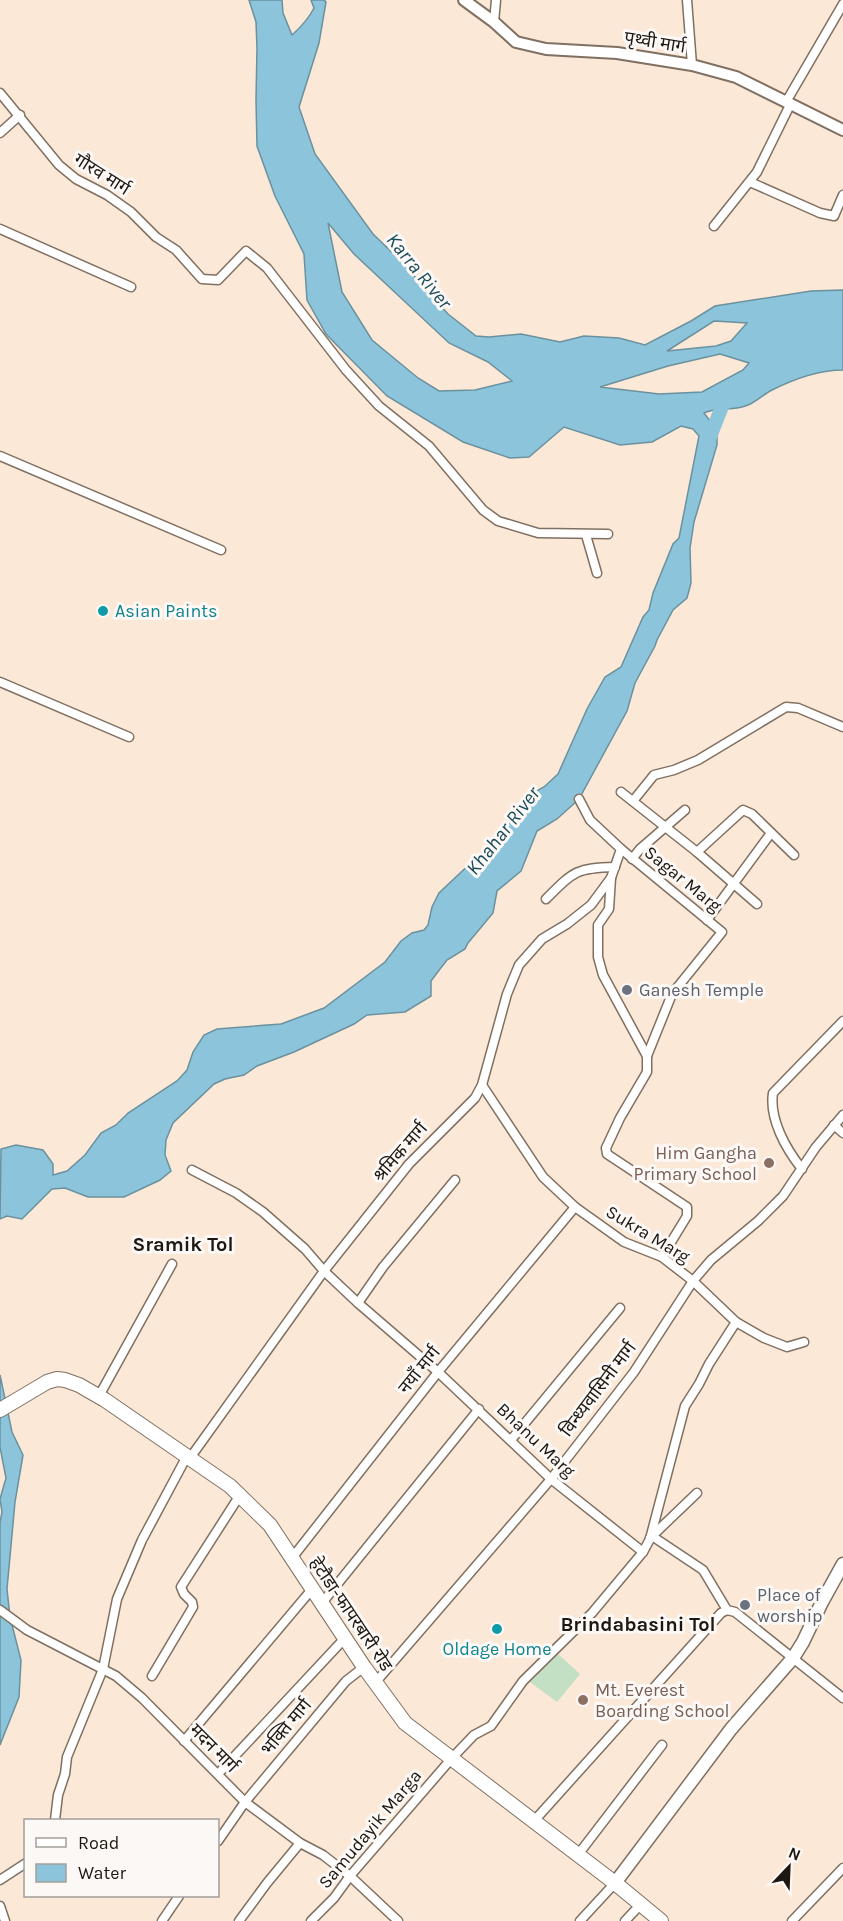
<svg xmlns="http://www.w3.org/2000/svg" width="843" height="1921" viewBox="0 0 843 1921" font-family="Karla,'Noto Sans Devanagari',sans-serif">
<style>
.green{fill:#c3dfc4}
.water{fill:#8cc5db;stroke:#6b919e;stroke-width:1.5;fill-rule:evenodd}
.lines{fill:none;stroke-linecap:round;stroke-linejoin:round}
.river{stroke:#8cc5db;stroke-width:14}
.minor-casing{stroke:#807061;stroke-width:11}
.tertiary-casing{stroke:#807061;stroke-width:14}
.secondary-casing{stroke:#807061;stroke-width:15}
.trunk-casing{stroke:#807061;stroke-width:16}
.minor{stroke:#fff;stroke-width:8}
.tertiary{stroke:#fff;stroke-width:10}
.secondary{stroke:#fff;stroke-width:12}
.trunk{stroke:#fff;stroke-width:14}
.culture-dot{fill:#0f9aa8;stroke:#fcf8f5;stroke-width:2}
.worship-dot{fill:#6b7280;stroke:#fcf8f5;stroke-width:2}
.education-dot{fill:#8d6e63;stroke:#fcf8f5;stroke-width:2}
.labels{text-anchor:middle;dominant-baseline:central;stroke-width:6;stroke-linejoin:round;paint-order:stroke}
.street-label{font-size:18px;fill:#1d1711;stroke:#fcf8f5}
.culture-label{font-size:18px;fill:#0d838f;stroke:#fcf8f5;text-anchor:start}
.worship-label{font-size:18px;fill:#5b616d;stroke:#fcf8f5;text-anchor:start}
.education-label{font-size:18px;fill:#785e54;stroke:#fcf8f5;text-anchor:end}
.water-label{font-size:20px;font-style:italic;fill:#194a5a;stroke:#fcf8f5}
.neighbourhood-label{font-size:20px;font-weight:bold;fill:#1d1711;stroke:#fcf8f5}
</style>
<rect width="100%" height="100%" fill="#fbe8d7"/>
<path class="green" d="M 558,1654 L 580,1674 L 557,1702 L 530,1682 Z"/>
<g class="water">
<path d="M 249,0 L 282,0 L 283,13 L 292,35 C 301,27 308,20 314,8 L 311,0 L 324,0 L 326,2 L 319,43 L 299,107 L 315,154 L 373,234 L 402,262 L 448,314 L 476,336 L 489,337 L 521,334 L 560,342 L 584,336 L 619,338 L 645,345 L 691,321 L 715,306 L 811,291 L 843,290 L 843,370 C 818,370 794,379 772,390 C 764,394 757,401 748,405 C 733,412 718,406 704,413 L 717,430 L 717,445 L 694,522 L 690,548 L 691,583 L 687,598 L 673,610 L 657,640 L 655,646 L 635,683 L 627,711 L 579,799 L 557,819 L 537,831 L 521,871 L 497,891 L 493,913 L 468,943 L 465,949 L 447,960 L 440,969 L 431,981 L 431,996 L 405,1012 L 367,1015 L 354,1024 L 294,1052 L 257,1066 L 244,1075 L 225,1079 L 214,1084 L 173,1123 L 166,1140 L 165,1155 L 171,1171 L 160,1180 L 124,1197 L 88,1197 L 65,1188 L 52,1189 L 22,1219 L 7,1216 L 0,1219 L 1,1149 L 16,1145 L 43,1150 L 53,1164 L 53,1175 L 67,1171 L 85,1155 L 101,1133 L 116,1125 L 128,1113 L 177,1081 L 187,1070 L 193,1052 L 204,1035 L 217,1029 L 281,1024 L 324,1008 L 385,962 L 401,941 L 412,933 L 424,930 L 428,925 L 432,907 L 439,893 L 492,843 L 509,824 L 531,794 L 544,787 L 558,774 L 587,709 L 605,677 L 621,667 L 643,617 L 649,610 L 653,593 L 673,544 L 679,538 L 699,436 L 693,429 L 681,426 L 652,442 L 620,445 L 564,427 L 529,457 L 510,458 L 463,442 L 387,396 L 326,334 L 307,300 L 304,254 L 275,196 L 257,146 L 256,100 L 257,48 L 256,22 ZM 328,223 L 354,254 L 449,343 L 488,362 L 512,381 L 475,390 L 439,391 L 418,378 L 372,340 L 342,292 ZM 714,321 L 747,323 L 731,341 L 716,346 L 667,351 ZM 720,354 L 749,363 L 743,370 L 702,392 L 659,394 L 600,387 L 668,366 Z"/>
<path d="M 0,1375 L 12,1432 L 23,1455 L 15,1502 L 7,1589 L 10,1617 L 21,1660 L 19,1697 L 0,1745 L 0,1522 L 2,1512 L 0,1499 L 6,1478 L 0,1447 Z"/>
</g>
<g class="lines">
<path class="river" d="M 708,442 L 723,404 L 733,398"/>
<defs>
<g id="minor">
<path d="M 687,0 L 692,65"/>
<path d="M 494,22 L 496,0"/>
<path d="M 0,93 L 59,165 L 76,179 L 107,195 L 131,212 L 156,237 L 176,250 L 202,279 L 218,280 L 246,251 L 267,268 L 346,370 L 379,406 L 429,446 L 483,510 L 498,521 L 538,533 L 608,534"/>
<path d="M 786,102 L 843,4"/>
<path d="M 0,133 L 20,115"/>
<path d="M 750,182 L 820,213 L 834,216 L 843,195"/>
<path d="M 714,226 L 757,172 L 790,105"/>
<path d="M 0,229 L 131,287"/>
<path d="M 0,456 L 221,550"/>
<path d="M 586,535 L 597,573"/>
<path d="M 0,682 L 129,737"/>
<path d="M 621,792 L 697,852 L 757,904"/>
<path d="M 633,801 L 654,775 L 674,770 L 698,760 L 786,707 L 798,708 L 843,727"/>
<path d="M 621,849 L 722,932 L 672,994 L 647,1056"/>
<path d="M 697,852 L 743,810 L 752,814 L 794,855"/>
<path d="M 632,859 L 640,849 L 685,810"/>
<path d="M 611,878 L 609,909 L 598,925 L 598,957 L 603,975 L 647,1056 L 647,1072 L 620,1118 L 606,1148 L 607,1154 L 687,1207 L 687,1216 L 662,1257"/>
<path d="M 546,899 C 574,871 576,868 615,867"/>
<path d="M 707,920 L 771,833"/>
<path d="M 482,1085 L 543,1177 L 575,1207 L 624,1242 L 662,1257 L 693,1281 L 736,1322 L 764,1338 L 787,1347 L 804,1342"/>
<path d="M 834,1125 L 843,1133"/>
<path d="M 802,1169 C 786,1149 769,1119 773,1093 L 843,1021"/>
<path d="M 192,1170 L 236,1193 L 263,1212 L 305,1249 L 324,1271 L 358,1303 L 438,1372 L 551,1479 L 643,1552 L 592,1613 L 523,1681 L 491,1726 L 474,1735 L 452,1758 L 350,1876 L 334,1898 L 311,1921"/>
<path d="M 358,1303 L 383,1267 L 455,1180"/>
<path d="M 99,1396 L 172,1264"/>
<path d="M 511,1440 L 620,1308"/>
<path d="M 190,1458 L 324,1271 L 409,1164 L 475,1098 L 482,1085 L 507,994 L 519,965 L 542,939 L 567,924 L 591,905 L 611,878 L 621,849 L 590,820 L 579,799"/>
<path d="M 652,1536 L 703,1570 L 727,1610"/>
<path d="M 650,1538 L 697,1493"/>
<path d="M 643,1552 L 650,1539 L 685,1406 L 699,1384 L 709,1364 L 736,1322"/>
<path d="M 292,1558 L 438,1372 L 575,1207"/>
<path d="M 322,1603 L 479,1409"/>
<path d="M 0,1610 L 27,1630 L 116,1676 L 142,1698 L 245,1802 L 300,1843 L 323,1855 L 350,1876 L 398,1921"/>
<path d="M 152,1676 L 193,1607 L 192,1602 L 184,1594 L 181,1587 L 240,1495"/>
<path d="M 375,1683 L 551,1479 L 634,1372 L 693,1281 L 711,1260 L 758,1221 L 783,1196 L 816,1147 L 843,1115"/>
<path d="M 184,1741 L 313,1588"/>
<path d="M 218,1774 L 345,1638"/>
<path d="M 55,1820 L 58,1795 L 65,1774 L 67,1757 L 103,1669 L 117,1599 L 142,1540 L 187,1456"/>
<path d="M 534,1821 L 721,1613 L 727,1610 L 735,1612 L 843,1698"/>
<path d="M 218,1841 L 245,1802 L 346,1681 L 364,1667"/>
<path d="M 577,1856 L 662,1745"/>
<path d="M 0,1880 L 26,1863"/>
<path d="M 0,1906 L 5,1921"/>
<path d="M 162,1921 L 179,1896"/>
<path d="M 239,1921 L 267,1883 L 300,1843"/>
<path d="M 580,1921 L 615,1883"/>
<path d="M 625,1921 L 641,1904"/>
<path d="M 792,1921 L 843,1868"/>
</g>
<path id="tertiary" d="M 464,0 L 494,22 L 516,42 L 546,49 L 617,53 L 692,65 L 736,77 L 843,130"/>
<path id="secondary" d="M 615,1883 L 731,1729 L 793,1658 L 803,1642 L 822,1602 L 843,1564"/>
<path id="trunk" d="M 0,1410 L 47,1382 L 57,1379 L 65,1380 L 79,1385 L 105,1400 L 230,1486 L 270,1525 L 364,1667 L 405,1723 L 615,1883 L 661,1921"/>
</defs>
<use href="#minor" class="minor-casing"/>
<use href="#tertiary" class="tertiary-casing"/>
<use href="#secondary" class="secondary-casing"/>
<use href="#trunk" class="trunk-casing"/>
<use href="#minor" class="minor"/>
<use href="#tertiary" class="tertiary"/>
<use href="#secondary" class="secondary"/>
<use href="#trunk" class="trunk"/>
</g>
<g class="culture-dot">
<circle cx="103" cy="611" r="6"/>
<circle cx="497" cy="1629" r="6"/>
</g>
<g class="worship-dot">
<circle cx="627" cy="990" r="6"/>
<circle cx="745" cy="1605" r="6"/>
</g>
<g class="education-dot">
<circle cx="769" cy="1163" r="6"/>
<circle cx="583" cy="1700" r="6"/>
</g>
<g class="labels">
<g class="street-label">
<text transform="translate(655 42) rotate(9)">पृथ्वी मार्ग</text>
<text transform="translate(102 174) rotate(32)">गौरव मार्ग</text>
<text transform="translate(683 879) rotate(39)">Sagar Marg</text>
<text transform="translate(400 1152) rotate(-49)">श्रमिक मार्ग</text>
<text transform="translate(648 1234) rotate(31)">Sukra Marg</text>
<text transform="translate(419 1370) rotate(-51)">नयाँ मार्ग</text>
<text transform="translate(598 1389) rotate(-53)">विन्ध्यवासिनी मार्ग</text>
<text transform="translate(536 1440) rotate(43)">Bhanu Marg</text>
<text transform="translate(351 1614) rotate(56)">हेटौडा-फापरबारी रोड</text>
<text transform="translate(286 1727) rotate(-50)">भक्ति मार्ग</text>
<text transform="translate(214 1748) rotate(45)">मदन मार्ग</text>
<text transform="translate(370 1829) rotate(-50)">Samudayik Marga</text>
</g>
<g class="culture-label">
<text x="115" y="611">Asian Paints</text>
<text x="497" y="1649" text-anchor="middle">Oldage Home</text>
</g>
<g class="worship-label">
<text x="639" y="990">Ganesh Temple</text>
<text x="757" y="1595">Place of<tspan x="757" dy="21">worship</tspan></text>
</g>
<g class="education-label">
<text x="757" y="1153">Him Gangha<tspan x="757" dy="21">Primary School</tspan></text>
<text x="595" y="1690" text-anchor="start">Mt. Everest<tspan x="595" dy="21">Boarding School</tspan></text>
</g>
<g class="water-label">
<text transform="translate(419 271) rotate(51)">Karra River</text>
<text transform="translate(503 831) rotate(-52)">Khahar River</text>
</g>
<g class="neighbourhood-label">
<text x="183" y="1244">Sramik Tol</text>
<text x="638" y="1624">Brindabasini Tol</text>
</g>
</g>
<rect x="24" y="1819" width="195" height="78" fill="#fcf8f5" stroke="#a39e9a" stroke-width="1.5"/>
<rect x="36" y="1838" width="30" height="9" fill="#ffffff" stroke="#a39e9a" stroke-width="1.5"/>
<text x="78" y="1849" font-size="18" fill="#1d1711">Road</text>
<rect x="36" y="1864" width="30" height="18" fill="#8cc5db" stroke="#a39e9a" stroke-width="1.5"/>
<text x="78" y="1879" font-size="18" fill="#1d1711">Water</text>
<g transform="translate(789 1867) rotate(23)" stroke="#fcf8f5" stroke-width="4.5" paint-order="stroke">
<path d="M0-4.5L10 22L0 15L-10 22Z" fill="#1d1711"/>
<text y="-9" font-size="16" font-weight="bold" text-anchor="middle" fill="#1d1711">N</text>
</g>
</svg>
